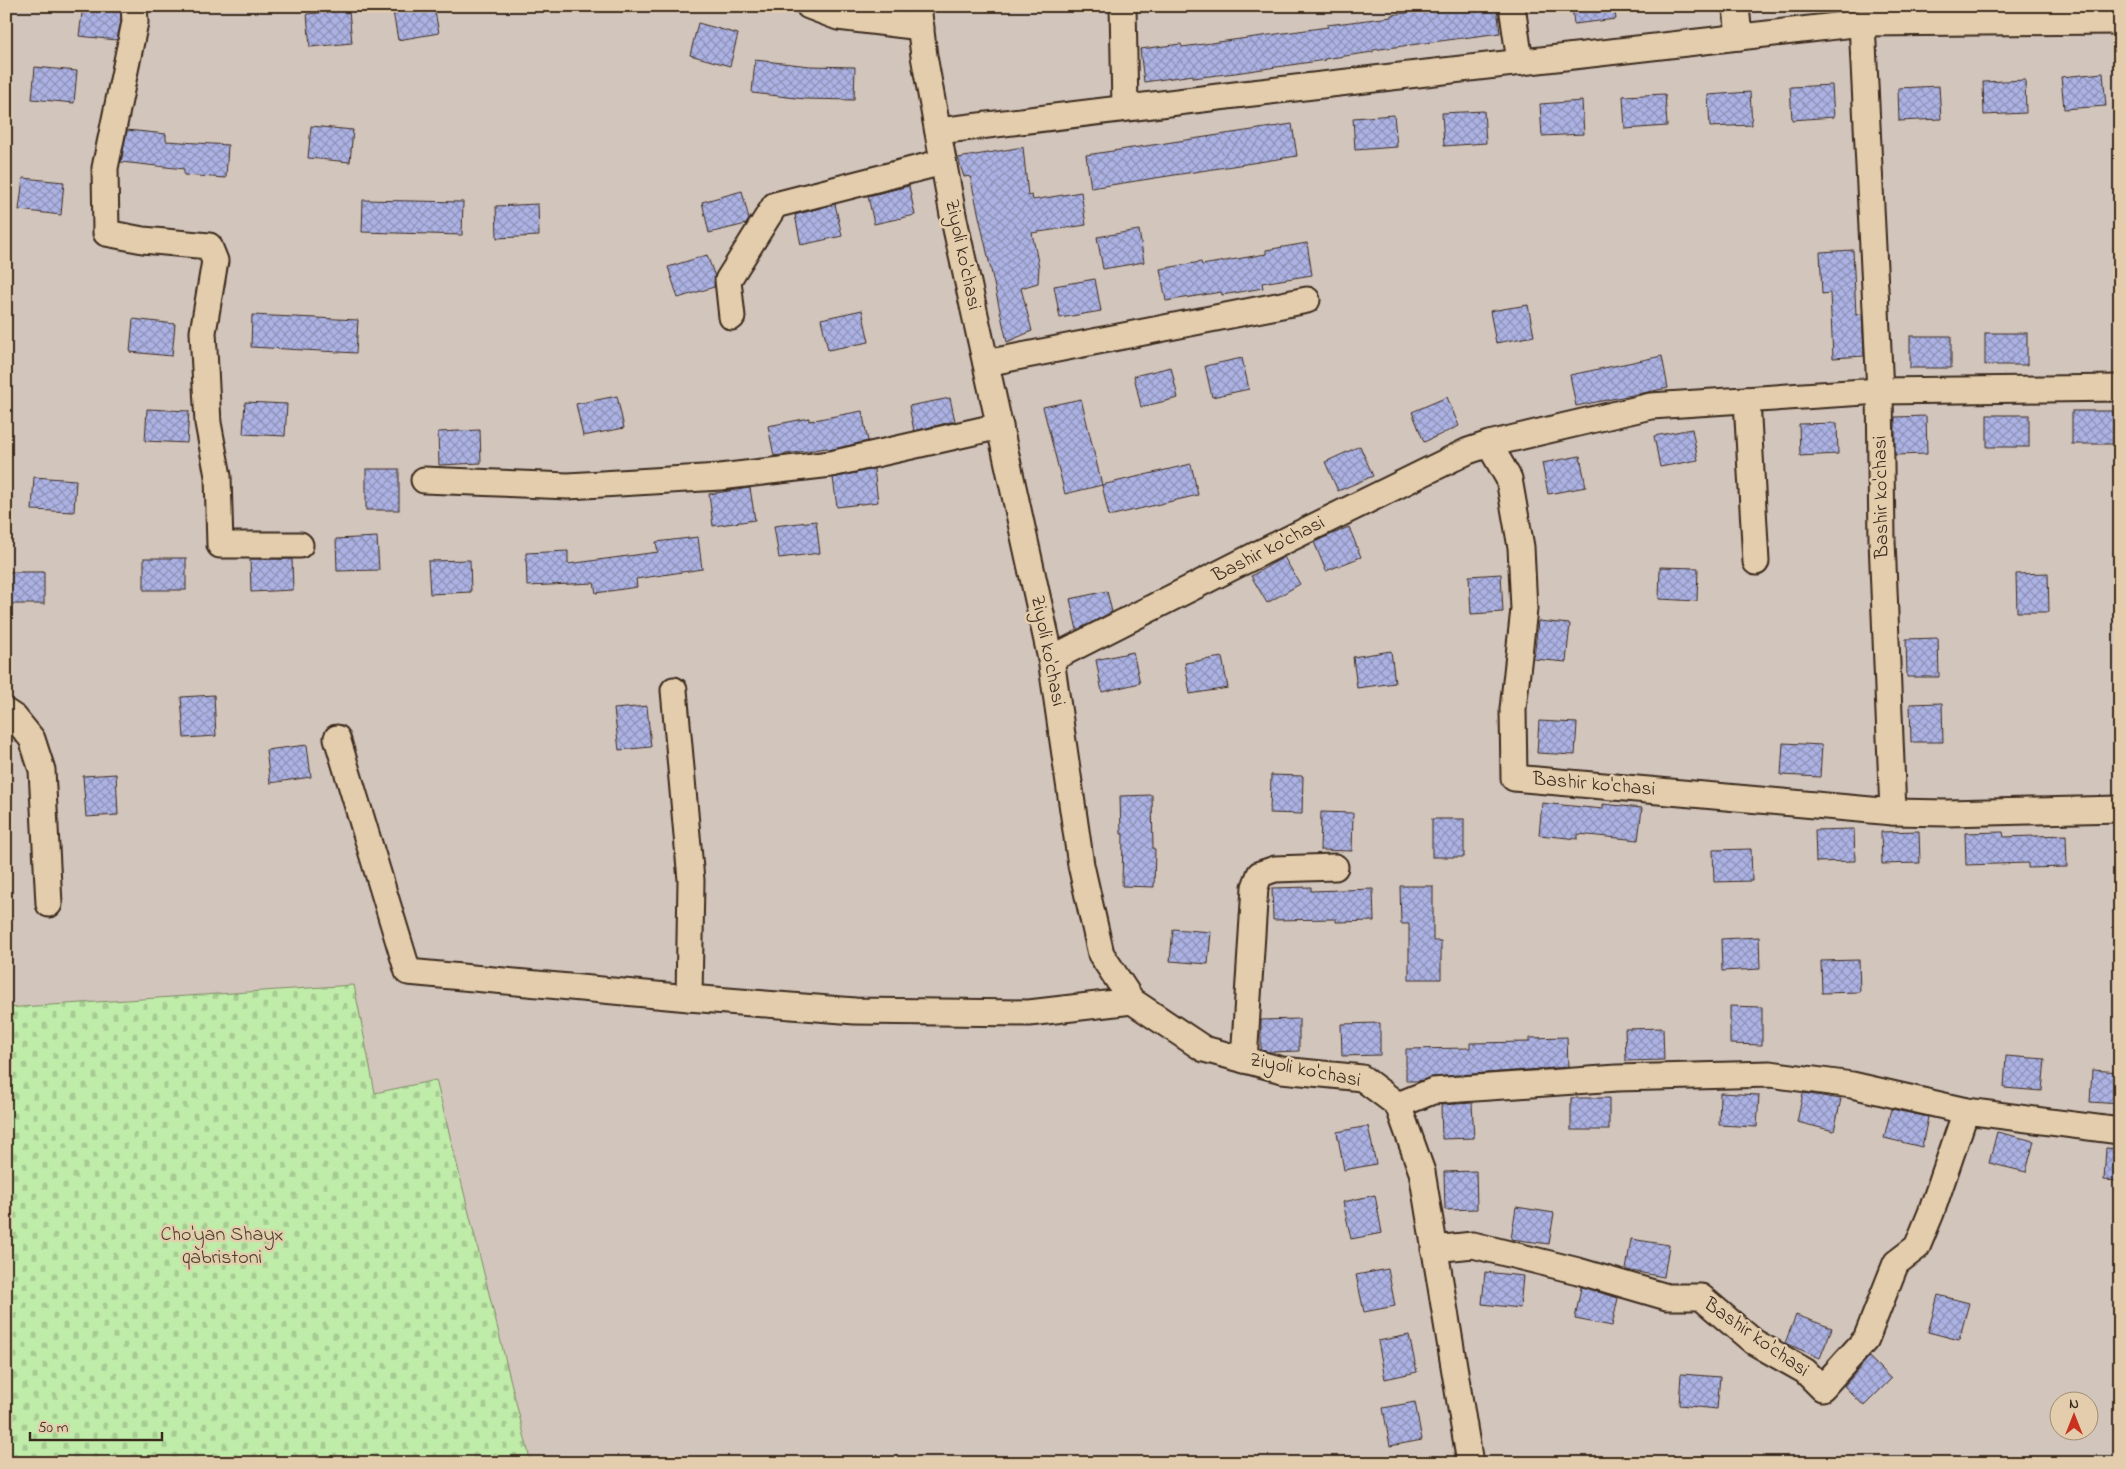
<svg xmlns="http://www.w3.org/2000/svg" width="2126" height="1469" viewBox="0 0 2126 1469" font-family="'Indie Flower',sans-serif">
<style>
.cemetery{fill:url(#cemetery-stones);stroke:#7e8b64}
.building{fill:url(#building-cross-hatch);stroke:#3b2a1e}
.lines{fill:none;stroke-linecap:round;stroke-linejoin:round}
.minor-casing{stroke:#3b2a1e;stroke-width:29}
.minor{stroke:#e3cdac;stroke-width:25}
.labels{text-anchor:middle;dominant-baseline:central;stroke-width:5;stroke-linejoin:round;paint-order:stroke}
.street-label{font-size:20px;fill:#3b2a1e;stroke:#e3cdac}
.park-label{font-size:20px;fill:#483d2c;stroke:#e3cdac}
</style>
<defs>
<pattern id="cemetery-stones" width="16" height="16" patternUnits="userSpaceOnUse" patternTransform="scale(1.25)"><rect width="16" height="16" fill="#c0ecaa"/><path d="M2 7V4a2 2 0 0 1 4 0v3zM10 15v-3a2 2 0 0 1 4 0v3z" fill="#a6cb92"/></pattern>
<pattern id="building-cross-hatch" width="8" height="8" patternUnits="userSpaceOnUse" patternTransform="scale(1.25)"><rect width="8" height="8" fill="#acb2e3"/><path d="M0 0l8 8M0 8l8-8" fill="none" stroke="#8d91b7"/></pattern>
</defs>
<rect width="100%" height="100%" fill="#d2c5bc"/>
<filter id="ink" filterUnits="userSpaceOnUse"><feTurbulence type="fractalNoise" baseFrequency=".02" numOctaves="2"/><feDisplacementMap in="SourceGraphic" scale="10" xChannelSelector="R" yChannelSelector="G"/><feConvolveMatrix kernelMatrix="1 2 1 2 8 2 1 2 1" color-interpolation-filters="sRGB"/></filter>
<g filter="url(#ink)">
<path class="cemetery" d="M 354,985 L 375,1093 L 436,1080 L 531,1463 L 6,1463 L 6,1008 Z"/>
<g class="building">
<path d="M 83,6 L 120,7 L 121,21 L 117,40 L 79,36 Z"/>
<path d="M 392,6 L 434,6 L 439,33 L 398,40 Z"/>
<path d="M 1457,6 L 1497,6 L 1500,33 L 1373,50 L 1373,52 L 1324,59 L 1325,60 L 1235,73 L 1193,78 L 1193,75 L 1144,82 L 1140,49 L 1181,44 L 1182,47 L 1328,27 L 1327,25 L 1391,17 L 1391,15 Z"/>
<path d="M 1572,6 L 1614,6 L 1616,19 L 1574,24 Z"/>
<path d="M 349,10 L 352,43 L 310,47 L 307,14 Z"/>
<path d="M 698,23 L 738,34 L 730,66 L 690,55 Z"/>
<path d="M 755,60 L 810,66 L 855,67 L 854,100 L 805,99 L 752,93 Z"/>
<path d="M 35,67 L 77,71 L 74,103 L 32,99 Z"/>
<path d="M 2103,73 L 2106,106 L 2064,109 L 2061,77 Z"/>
<path d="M 2025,80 L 2026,113 L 1984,115 L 1983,82 Z"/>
<path d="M 1832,85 L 1834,117 L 1792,120 L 1790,87 Z"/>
<path d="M 1939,86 L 1941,119 L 1899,121 L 1898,88 Z"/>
<path d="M 1750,92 L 1752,125 L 1710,127 L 1708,95 Z"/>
<path d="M 1665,94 L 1667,126 L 1625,129 L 1623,96 Z"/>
<path d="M 1582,101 L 1584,134 L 1542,136 L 1540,104 Z"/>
<path d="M 1484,111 L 1486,143 L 1444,146 L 1442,113 Z"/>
<path d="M 1394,115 L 1397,147 L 1355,150 L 1353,118 Z"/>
<path d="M 1292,124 L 1297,156 L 1091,188 L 1086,155 Z"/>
<path d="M 311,126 L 353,130 L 350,162 L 308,158 Z"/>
<path d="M 127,130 L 166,134 L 166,141 L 228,145 L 226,178 L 184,175 L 184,169 L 121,162 Z"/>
<path d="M 1023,147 L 1028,196 L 1032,195 L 1033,200 L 1081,192 L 1086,225 L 1032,233 L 1039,267 L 1038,283 L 1021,288 L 1032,331 L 1007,342 L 970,176 L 964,177 L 958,158 Z"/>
<path d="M 23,178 L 64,182 L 61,215 L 19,210 Z"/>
<path d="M 909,186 L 915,215 L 874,224 L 868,196 Z"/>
<path d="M 742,191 L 749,219 L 746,224 L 709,233 L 702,202 Z"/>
<path d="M 363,200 L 463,202 L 462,235 L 362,232 Z"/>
<path d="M 538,204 L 539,236 L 497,238 L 496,206 Z"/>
<path d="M 835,204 L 842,236 L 801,245 L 795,215 Z"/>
<path d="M 1139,230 L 1144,262 L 1103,269 L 1097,237 Z"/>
<path d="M 1307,243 L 1312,275 L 1262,283 L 1263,288 L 1222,295 L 1221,292 L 1166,301 L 1160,269 L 1201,262 L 1202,265 L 1266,254 L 1266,250 Z"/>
<path d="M 1853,250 L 1856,315 L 1862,314 L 1864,356 L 1833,358 L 1830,293 L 1822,294 L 1820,252 Z"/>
<path d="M 707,255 L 715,277 L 714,287 L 678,298 L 668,267 Z"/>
<path d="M 1095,279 L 1101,311 L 1060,318 L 1054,286 Z"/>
<path d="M 1528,305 L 1534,336 L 1496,343 L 1490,311 Z"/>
<path d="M 862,310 L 869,342 L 828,350 L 821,319 Z"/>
<path d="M 252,315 L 358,320 L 356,353 L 251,347 Z"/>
<path d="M 133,319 L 175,324 L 172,356 L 130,352 Z"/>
<rect x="1985" y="333" width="42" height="32"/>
<rect x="1910" y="336" width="41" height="32"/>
<path d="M 1662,356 L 1668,388 L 1576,406 L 1570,375 Z"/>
<path d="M 1242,358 L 1249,389 L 1212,397 L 1205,366 Z"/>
<path d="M 1171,367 L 1178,398 L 1141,407 L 1134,376 Z"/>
<path d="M 617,396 L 624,428 L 583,436 L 576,404 Z"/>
<path d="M 1447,397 L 1459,426 L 1424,442 L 1412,412 Z"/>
<path d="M 950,398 L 955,421 L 914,431 L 909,406 Z"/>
<path d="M 1081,399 L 1102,485 L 1065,494 L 1043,407 Z"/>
<path d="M 245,402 L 287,404 L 285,436 L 243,434 Z"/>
<path d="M 147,409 L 189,411 L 187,443 L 145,441 Z"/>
<path d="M 862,411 L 868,441 L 829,450 L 827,448 L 774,456 L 768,426 L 809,418 L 809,421 Z"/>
<rect x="2072" y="411" width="41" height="33"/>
<rect x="1987" y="415" width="42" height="32"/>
<path d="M 1926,416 L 1927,454 L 1895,455 L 1895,417 Z"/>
<path d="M 1837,423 L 1838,454 L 1800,456 L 1799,424 Z"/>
<path d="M 1692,429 L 1698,460 L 1660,467 L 1654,436 Z"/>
<path d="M 480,430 L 481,463 L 439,465 L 438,432 Z"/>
<path d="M 1360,446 L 1373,476 L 1338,491 L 1325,462 Z"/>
<path d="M 1580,456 L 1586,487 L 1548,494 L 1542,463 Z"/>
<path d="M 1191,464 L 1198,495 L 1109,516 L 1102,485 Z"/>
<rect x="366" y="469" width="33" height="41"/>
<path d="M 874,469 L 878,502 L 837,507 L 833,478 Z"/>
<path d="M 34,477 L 76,480 L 74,512 L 32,510 Z"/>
<path d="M 750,488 L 755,520 L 713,526 L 709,494 Z"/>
<path d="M 816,521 L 820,553 L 779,558 L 774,526 Z"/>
<path d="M 1349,527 L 1361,557 L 1326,571 L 1314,542 Z"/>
<path d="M 377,537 L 379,570 L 337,571 L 336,539 Z"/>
<path d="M 698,537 L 702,569 L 636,579 L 637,587 L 596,593 L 594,583 L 527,586 L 526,553 L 568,551 L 568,564 L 658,552 L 656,542 Z"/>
<path d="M 1284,557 L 1300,584 L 1267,603 L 1251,576 Z"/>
<rect x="144" y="558" width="42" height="32"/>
<path d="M 250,559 L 292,559 L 293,590 L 251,592 Z"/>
<path d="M 470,560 L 471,592 L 430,594 L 428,561 Z"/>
<path d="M 1660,567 L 1698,568 L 1697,601 L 1659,599 Z"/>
<rect x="6" y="572" width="38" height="32"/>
<path d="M 2048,573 L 2049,612 L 2017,612 L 2016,574 Z"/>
<path d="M 1501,574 L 1503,612 L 1471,614 L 1469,576 Z"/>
<path d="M 1107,591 L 1112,612 L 1077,630 L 1070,599 Z"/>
<path d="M 1538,621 L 1570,624 L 1566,662 L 1534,659 Z"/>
<path d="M 1938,638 L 1939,677 L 1907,677 L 1906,639 Z"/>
<path d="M 1391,651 L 1395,683 L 1357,688 L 1353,657 Z"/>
<path d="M 1133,652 L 1140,683 L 1102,692 L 1096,660 Z"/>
<path d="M 1222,657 L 1228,688 L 1190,694 L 1185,663 Z"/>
<path d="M 214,695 L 216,736 L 184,738 L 181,697 Z"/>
<path d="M 1942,703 L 1943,742 L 1911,742 L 1910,704 Z"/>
<path d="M 647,706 L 651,747 L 619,750 L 614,709 Z"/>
<path d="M 1539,721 L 1577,723 L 1575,755 L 1537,753 Z"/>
<path d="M 1783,743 L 1822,745 L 1820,777 L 1781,775 Z"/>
<path d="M 307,745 L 311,777 L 270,783 L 266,750 Z"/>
<path d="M 116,774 L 118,815 L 86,817 L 83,776 Z"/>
<path d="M 1271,775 L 1303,776 L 1302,814 L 1270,813 Z"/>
<path d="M 1152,795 L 1153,849 L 1155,849 L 1154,887 L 1122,886 L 1123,834 L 1121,834 L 1120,796 Z"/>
<path d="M 1542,803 L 1603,809 L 1603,804 L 1642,808 L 1638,840 L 1578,834 L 1578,839 L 1539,835 Z"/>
<path d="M 1321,812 L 1353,813 L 1352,851 L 1320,850 Z"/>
<rect x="1432" y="819" width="32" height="38"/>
<path d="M 1854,829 L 1855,861 L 1816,862 L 1815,830 Z"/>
<path d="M 1919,831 L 1920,863 L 1882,864 L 1881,832 Z"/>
<path d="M 2003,832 L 2004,837 L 2066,835 L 2067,867 L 2028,868 L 2028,863 L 1966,865 L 1965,833 Z"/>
<path d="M 1751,849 L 1752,881 L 1714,882 L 1713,850 Z"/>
<path d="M 1400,886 L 1433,886 L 1433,941 L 1441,941 L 1441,979 L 1409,979 L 1409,924 L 1401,924 Z"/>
<path d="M 1311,887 L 1311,891 L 1373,889 L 1374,921 L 1336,922 L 1336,919 L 1273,920 L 1272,888 Z"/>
<path d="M 1173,929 L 1211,932 L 1208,964 L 1170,961 Z"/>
<path d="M 1759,937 L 1760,969 L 1722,971 L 1721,939 Z"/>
<path d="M 1859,960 L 1860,992 L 1822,993 L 1821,961 Z"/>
<path d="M 1730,1006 L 1762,1007 L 1762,1045 L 1730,1044 Z"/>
<path d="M 1299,1019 L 1299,1051 L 1270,1052 L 1261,1050 L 1261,1020 Z"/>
<path d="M 1380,1023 L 1380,1055 L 1342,1056 L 1341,1024 Z"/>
<path d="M 1663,1028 L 1664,1060 L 1626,1061 L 1625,1029 Z"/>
<path d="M 1567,1037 L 1568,1067 L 1432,1077 L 1419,1081 L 1406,1081 L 1406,1049 L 1470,1048 L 1470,1043 L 1529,1042 L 1529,1038 Z"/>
<path d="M 2006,1056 L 2045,1059 L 2042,1091 L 2004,1088 Z"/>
<path d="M 2092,1070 L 2120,1072 L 2120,1104 L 2090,1102 Z"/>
<path d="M 1720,1093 L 1759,1095 L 1757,1127 L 1719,1125 Z"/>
<path d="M 1803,1093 L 1841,1099 L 1834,1131 L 1797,1122 Z"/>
<rect x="1571" y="1098" width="38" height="32"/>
<path d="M 1472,1103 L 1474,1138 L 1442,1139 L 1441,1105 Z"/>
<path d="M 1891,1109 L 1928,1117 L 1922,1147 L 1884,1138 Z"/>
<path d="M 1368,1126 L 1376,1164 L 1344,1170 L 1337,1132 Z"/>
<path d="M 1997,1132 L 2034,1141 L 2026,1172 L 1989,1163 Z"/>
<path d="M 2106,1148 L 2120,1149 L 2120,1181 L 2104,1180 Z"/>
<path d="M 1476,1171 L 1477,1209 L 1445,1210 L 1444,1172 Z"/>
<path d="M 1375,1195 L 1382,1233 L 1351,1239 L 1343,1202 Z"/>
<path d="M 1516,1207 L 1554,1213 L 1549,1244 L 1511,1239 Z"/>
<path d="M 1631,1239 L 1669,1245 L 1664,1277 L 1626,1270 Z"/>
<path d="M 1388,1269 L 1395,1306 L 1364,1312 L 1356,1275 Z"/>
<path d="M 1485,1272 L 1523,1276 L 1520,1308 L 1482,1304 Z"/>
<path d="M 1581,1287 L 1618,1298 L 1612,1326 L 1575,1319 Z"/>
<path d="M 1938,1295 L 1969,1303 L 1959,1340 L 1928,1332 Z"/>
<path d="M 1796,1315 L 1832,1328 L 1820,1358 L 1785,1343 Z"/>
<path d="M 1409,1335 L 1417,1372 L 1385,1379 L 1378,1341 Z"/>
<path d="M 1869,1357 L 1891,1379 L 1864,1406 L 1844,1386 Z"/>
<path d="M 1681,1374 L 1720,1377 L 1717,1409 L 1679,1405 Z"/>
<path d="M 1415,1402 L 1422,1440 L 1390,1446 L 1383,1408 Z"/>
</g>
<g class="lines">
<defs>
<g id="minor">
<path d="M 134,6 L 135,22 L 105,168 L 106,233 L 143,240 L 209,246 L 215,261 L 203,332 L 208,423 L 218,476 L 220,545 L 300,545"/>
<path d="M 809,6 L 838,17 L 921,27"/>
<path d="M 918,6 L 924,56 L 953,215 L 1051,659 L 1081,865 L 1101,954 L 1132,1001 L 1204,1049 L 1282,1070 L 1362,1078 L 1398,1105"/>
<path d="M 1123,6 L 1125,108"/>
<path d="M 1512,6 L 1520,62"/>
<path d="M 1736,6 L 1739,37"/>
<path d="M 1862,23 L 1880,391 L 1882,540 L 1893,812"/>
<path d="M 938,131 L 1235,95 L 1862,23 L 2120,21"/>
<path d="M 732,317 L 728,280 L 775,205 L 943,162"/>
<path d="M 986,363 L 1307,300"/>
<path d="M 1747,400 L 1756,562"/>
<path d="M 1489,444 L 1509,479 L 1521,547 L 1524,609 L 1513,709 L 1514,778 L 1893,812 L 1947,813 L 2120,809"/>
<path d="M 424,480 L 568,486 L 720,477 L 831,464 L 1000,426"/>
<path d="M 1051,659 L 1256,555 L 1468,451 L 1489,444 L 1651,406 L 1880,391 L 2120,388"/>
<path d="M 674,690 L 691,880 L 689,998"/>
<path d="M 6,712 L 15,718 L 32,739 L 42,770 L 49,904"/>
<path d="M 337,738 L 408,972 L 689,998 L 855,1011 L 1029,1013 L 1132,1001"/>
<path d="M 1244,1060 L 1255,887 L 1260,874 L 1275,869 L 1335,867"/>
<path d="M 1398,1105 L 1433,1091 L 1617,1078 L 1770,1074 L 1852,1085 L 1966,1111 L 2120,1131"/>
<path d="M 1398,1105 L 1422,1172 L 1470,1463"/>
<path d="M 1434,1249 L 1473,1245 L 1578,1271 L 1667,1297 L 1701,1297 L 1754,1342 L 1805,1371 L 1822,1388 L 1866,1339 L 1896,1263 L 1917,1247 L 1931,1213 L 1966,1111"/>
</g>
</defs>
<use href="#minor" class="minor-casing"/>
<use href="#minor" class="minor"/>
</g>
</g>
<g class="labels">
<g class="street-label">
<text transform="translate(962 255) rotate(78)">Ziyoli ko'chasi</text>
<text transform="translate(1882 497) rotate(-91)">Bashir ko'chasi</text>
<text transform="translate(1269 550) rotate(-27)">Bashir ko'chasi</text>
<text transform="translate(1047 651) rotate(79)">Ziyoli ko'chasi</text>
<text transform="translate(1594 785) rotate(5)">Bashir ko'chasi</text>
<text transform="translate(1305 1071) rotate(11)">Ziyoli ko'chasi</text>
<text transform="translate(1756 1338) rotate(35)">Bashir ko'chasi</text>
</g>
<g class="park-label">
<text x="222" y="1235">Cho'yan Shayx<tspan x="222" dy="23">qabristoni</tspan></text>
</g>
</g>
<rect width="2126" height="1469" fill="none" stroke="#e3cdac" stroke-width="25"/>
<rect x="12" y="12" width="2101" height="1444" fill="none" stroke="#3b2a1e" stroke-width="2" filter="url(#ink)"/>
<g transform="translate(2074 1416)"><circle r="24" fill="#e3cdac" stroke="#a08c73"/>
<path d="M0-4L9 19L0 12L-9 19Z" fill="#c8321e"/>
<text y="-8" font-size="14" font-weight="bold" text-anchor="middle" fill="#3b2a1e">N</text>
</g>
<path d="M30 1432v8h132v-8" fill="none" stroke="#3b2a1e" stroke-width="2.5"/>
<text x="38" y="1432" font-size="15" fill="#3b2a1e" stroke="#e3cdac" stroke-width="4" paint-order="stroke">50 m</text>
</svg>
